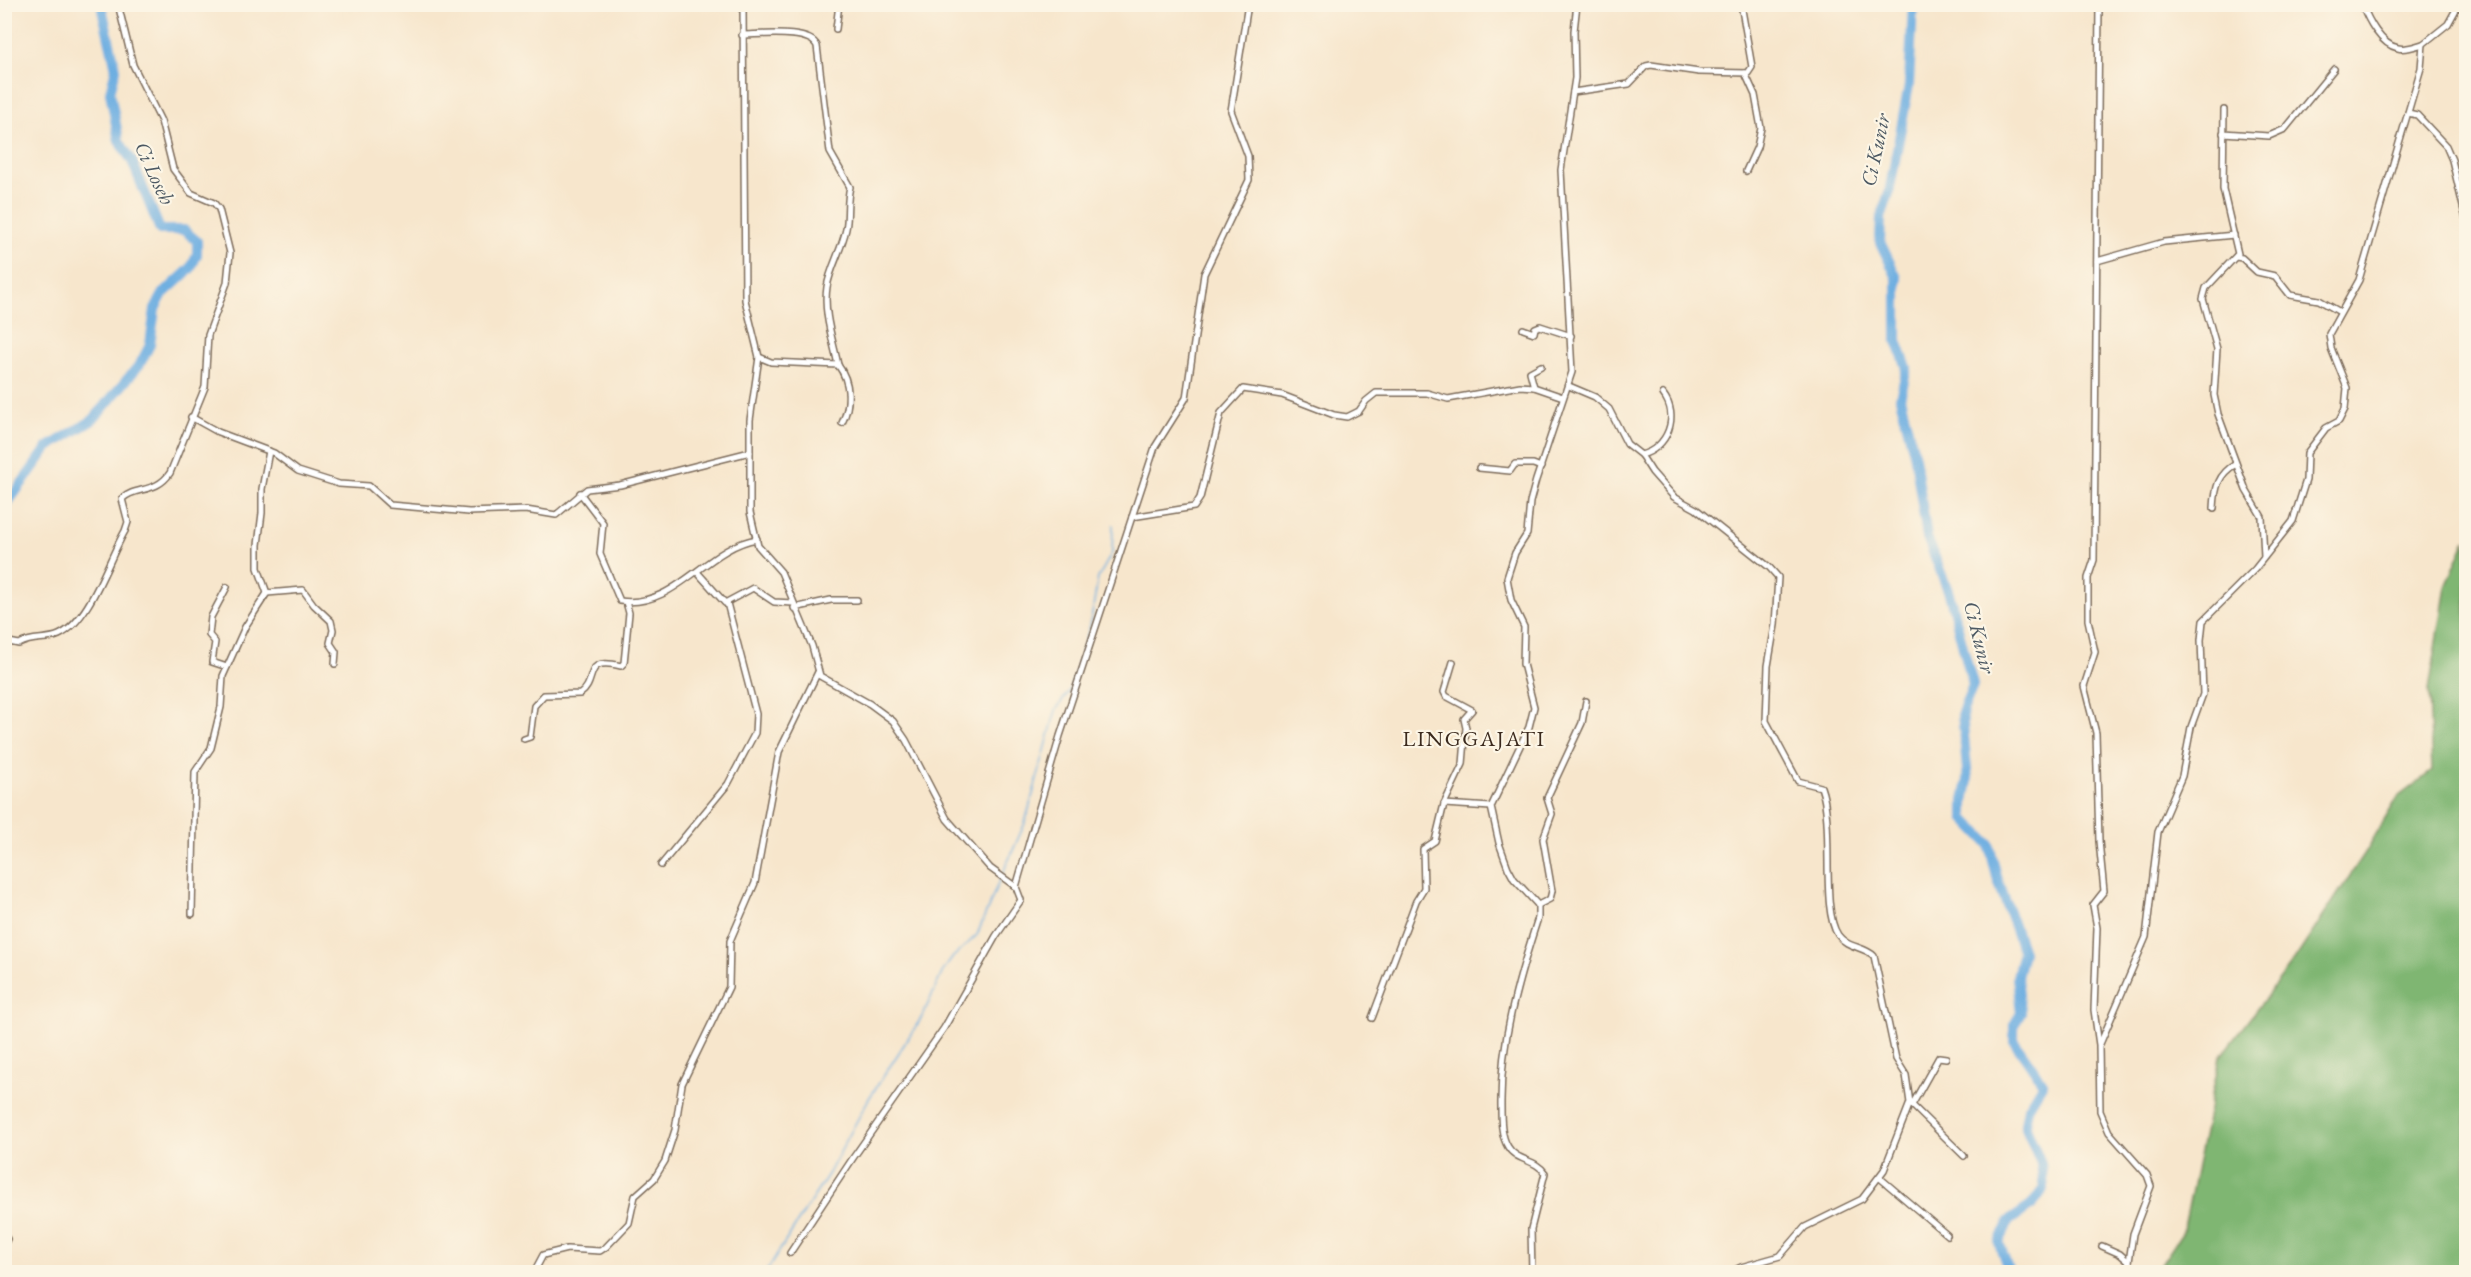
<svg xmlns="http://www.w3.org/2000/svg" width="2471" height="1277" viewBox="0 0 2471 1277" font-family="'EB Garamond',serif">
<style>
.forest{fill:#7fb672;stroke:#5d7048;stroke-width:1.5}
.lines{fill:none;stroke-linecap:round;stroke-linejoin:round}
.stream{stroke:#6daee1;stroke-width:1.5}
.river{stroke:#6daee1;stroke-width:10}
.street-casing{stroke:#7d6c5b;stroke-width:8}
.street{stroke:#fff;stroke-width:5}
.labels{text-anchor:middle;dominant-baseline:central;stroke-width:4.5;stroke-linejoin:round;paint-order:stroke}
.water-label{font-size:21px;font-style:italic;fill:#4c5862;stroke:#fcf5e5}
.quarter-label{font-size:22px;letter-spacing:1.5px;fill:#3b2a1e;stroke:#fcf5e5}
</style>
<rect width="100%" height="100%" fill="#fcf5e5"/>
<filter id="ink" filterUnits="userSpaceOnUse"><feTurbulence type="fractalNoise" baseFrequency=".0167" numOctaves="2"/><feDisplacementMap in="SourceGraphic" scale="12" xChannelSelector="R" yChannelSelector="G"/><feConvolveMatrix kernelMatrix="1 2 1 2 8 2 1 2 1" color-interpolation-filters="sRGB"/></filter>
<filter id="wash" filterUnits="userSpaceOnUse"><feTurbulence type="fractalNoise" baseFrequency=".008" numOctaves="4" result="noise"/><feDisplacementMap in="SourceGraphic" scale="24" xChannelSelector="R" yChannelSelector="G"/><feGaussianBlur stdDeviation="1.35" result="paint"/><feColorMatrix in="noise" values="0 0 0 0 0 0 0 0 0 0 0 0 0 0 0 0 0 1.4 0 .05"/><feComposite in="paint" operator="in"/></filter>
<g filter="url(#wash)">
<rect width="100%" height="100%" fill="#f7e6cc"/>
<path class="forest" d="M 2466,539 L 2466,1272 L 2156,1272 L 2183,1232 L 2220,1057 L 2293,962 L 2365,853 L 2398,797 L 2432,771 L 2429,690 L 2446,587 Z"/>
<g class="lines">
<g class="stream">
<path d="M 1002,875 L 1025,823 L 1056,710 L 1069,691 L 1090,626 L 1098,578 L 1112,553 L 1113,525"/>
<path d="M 766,1272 L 829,1173 L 868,1100 L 922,1017 L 943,971 L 953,957 L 977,935 L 1000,879"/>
</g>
<g class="river">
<path d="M 1913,4 L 1909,85 L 1889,193 L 1881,218 L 1880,242 L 1897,278 L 1897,341 L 1907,368 L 1900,398 L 1915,457 L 1927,537 L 1949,593 L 1973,685 L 1962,713 L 1968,781 L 1964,801 L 1964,818 L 1989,844 L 1997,877 L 2023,952 L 2017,977 L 2021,1013 L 2014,1025 L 2014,1041 L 2043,1083 L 2028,1108 L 2025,1125 L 2041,1163 L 2044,1188 L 2032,1205 L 2009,1221 L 1999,1243 L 2009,1272"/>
<path d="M 4,508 L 48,447 L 93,420 L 140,364 L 150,345 L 155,309 L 163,294 L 191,268 L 197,255 L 197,241 L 184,230 L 160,230 L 132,161 L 119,141 L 110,92 L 116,69 L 101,4"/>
</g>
</g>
</g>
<g filter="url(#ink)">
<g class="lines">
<defs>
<g id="street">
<path d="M 743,4 L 745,300 L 759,357 L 750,420 L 750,512 L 758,546 L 781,572 L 812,646 L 820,676 L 870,704 L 893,721 L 906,740 L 947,819 L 990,868 L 1016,887 L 1021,900 L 996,936 L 944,1028 L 853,1158 L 790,1253"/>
<path d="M 2099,4 L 2094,560 L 2088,578 L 2088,620 L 2095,652 L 2084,686 L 2096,733 L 2099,841 L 2104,891 L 2093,905 L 2097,928 L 2094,1010 L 2099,1045 L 2100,1111 L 2109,1132 L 2147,1175 L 2151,1186 L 2133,1234 L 2129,1262"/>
<path d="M 2362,4 C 2368,20 2381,45 2398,48 C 2406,50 2415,46 2423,44"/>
<path d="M 836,29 L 839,4"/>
<path d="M 742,35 C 760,35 810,29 817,46 L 830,152 L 850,187 C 846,202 849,215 846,229 C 842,249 830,268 827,287 C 823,313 833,340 838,365"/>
<path d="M 1745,73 L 1755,95 L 1761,128 L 1757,147 L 1746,171"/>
<path d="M 1573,92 L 1629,84 L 1646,66 L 1651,65 L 1699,72 L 1748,73 L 1752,67 L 1741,4"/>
<path d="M 2224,110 L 2223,189 L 2238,254 L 2206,288 L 2203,299 L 2217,349 L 2214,395 L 2218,414 L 2246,490 L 2262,517 L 2264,557"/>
<path d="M 2408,113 L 2417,115 L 2446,146 L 2452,160 L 2466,219"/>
<path d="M 2223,133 L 2269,136 L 2285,129 L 2334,69"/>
<path d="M 2236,257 L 2242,258 L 2257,272 L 2275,276 L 2290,295 L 2319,300 L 2340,312"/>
<path d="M 2097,261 L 2164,242 L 2234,235"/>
<path d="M 1523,329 L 1534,333 L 1535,328 L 1540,326 L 1571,336"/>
<path d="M 759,357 L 771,362 L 838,365 C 851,382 851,405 842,423"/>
<path d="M 1569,386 L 1595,397 L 1609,409 L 1627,444 L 1641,455 L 1652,472 L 1674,497 L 1696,509 L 1769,567 L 1778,577 L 1775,625 L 1768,666 L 1766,721 L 1798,781 L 1821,787 C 1835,825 1820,909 1838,935 C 1847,948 1864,946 1874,956 L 1896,1059 L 1906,1075 L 1910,1103 L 1884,1170 L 1862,1199 L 1805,1227 L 1780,1256 L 1741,1267 L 1731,1272"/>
<path d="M 1534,387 L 1530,372 L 1541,366"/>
<path d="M 191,417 L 218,432 L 274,453 L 298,471 L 339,484 L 369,486 L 390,505 L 469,512 L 526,510 L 556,515 L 587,489 L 620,485 L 750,452"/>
<path d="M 1641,455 C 1668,448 1680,416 1663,394"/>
<path d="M 1479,468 L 1510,471 L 1515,464 L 1533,464 L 1541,467"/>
<path d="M 580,493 L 603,523 L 600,554 L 620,601 C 676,609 706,547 757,539"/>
<path d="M 2214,508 C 2215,488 2218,474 2236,464"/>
<path d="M 1132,517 L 1194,507 L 1200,498 L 1221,413 L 1243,389 L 1282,395 L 1334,415 L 1347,417 L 1359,411 L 1366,401 L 1376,393 L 1427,393 L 1448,399 L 1520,386 L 1534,387 L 1563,397"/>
<path d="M 698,573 L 725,603 L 753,588 L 774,602 L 793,603"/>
<path d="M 227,587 L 211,617 L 209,635 L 215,642 L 212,662 L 227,667"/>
<path d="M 267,593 L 303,590 L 314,605 L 331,621 L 333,630 L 330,643 L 336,652 L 335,664"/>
<path d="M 794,608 L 831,600 L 857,600"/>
<path d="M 4,641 L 19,644 C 34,636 45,641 59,635 C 90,621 108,560 125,531 L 128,522 L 122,499 C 135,486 156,494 170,473 L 205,387 L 208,335 L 227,283 L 230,253 L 219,209 L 214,203 L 191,193 L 173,169 L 161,121 L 133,65 L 118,4"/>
<path d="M 524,739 L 530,737 L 534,706 L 544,695 L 580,694 C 599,681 581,656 621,666 L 624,663 L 629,613 L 626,602"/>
<path d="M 1444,804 L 1491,807"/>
<path d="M 661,865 L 728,784 L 755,733 L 756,714 L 727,603"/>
<path d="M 1016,887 L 1060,736 L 1155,447 L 1186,398 L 1204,274 L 1249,180 L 1248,156 L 1231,111 L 1248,4"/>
<path d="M 1538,905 L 1550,899 L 1552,891 L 1543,839 L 1552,814 L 1547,798 L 1582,723 L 1586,701"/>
<path d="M 192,914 L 195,772 L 211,748 L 221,707 L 223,676 L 245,627 L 267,593 L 258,568 L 258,545 L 262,513 L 262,489 L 269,451"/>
<path d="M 1372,1018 L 1416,901 L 1424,888 L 1423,849 L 1435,841 L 1444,804 L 1463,764 L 1466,728 L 1464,719 L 1472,710 L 1446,696 L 1444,692 L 1453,662"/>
<path d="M 2100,1044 L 2146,937 L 2158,832 L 2182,776 L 2191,727 L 2203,694 L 2201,640 L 2203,621 L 2255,569 L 2293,521 L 2306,480 L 2307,453 L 2326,428 L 2339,421 L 2345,409 L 2347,388 L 2331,348 L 2329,334 L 2359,280 L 2421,68 L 2423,44 L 2448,24 L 2459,4"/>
<path d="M 1910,1103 L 1964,1156"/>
<path d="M 1912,1105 L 1939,1057 L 1946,1058"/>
<path d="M 1880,1178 L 1947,1235"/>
<path d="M 4,1235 L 7,1239 L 4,1245"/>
<path d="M 2102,1246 L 2120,1254 L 2129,1262 L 2127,1272"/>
<path d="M 534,1272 L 543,1255 L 567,1249 L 600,1251 L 606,1247 L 629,1223 L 635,1196 L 654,1179 L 665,1161 L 675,1130 L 682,1084 L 729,987 L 730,941 L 755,883 L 779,752 L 818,672"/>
<path d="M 1532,1272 L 1531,1229 L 1545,1173 C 1536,1159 1516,1161 1508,1147 C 1501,1136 1501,1119 1501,1107 C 1500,1041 1518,980 1538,918 L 1538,905 L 1514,879 L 1508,868 L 1499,843 L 1491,807 L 1529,727 L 1534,707 L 1523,664 L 1524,627 L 1511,600 L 1507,578 L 1515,553 L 1527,534 L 1530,502 L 1536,480 L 1572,372 L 1561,170 L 1575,78 L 1574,31 L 1577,4"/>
</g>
</defs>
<use href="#street" class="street-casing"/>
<use href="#street" class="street"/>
</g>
</g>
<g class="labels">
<g class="water-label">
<text transform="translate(1875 150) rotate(-78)">Ci Kunir</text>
<text transform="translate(155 173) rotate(65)">Ci Loseh</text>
<text transform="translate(1980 637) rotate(76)">Ci Kunir</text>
</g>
<g class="quarter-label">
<text x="1474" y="738">LINGGAJATI</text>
</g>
</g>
<rect width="2471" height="1277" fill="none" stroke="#fcf5e5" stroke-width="24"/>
</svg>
